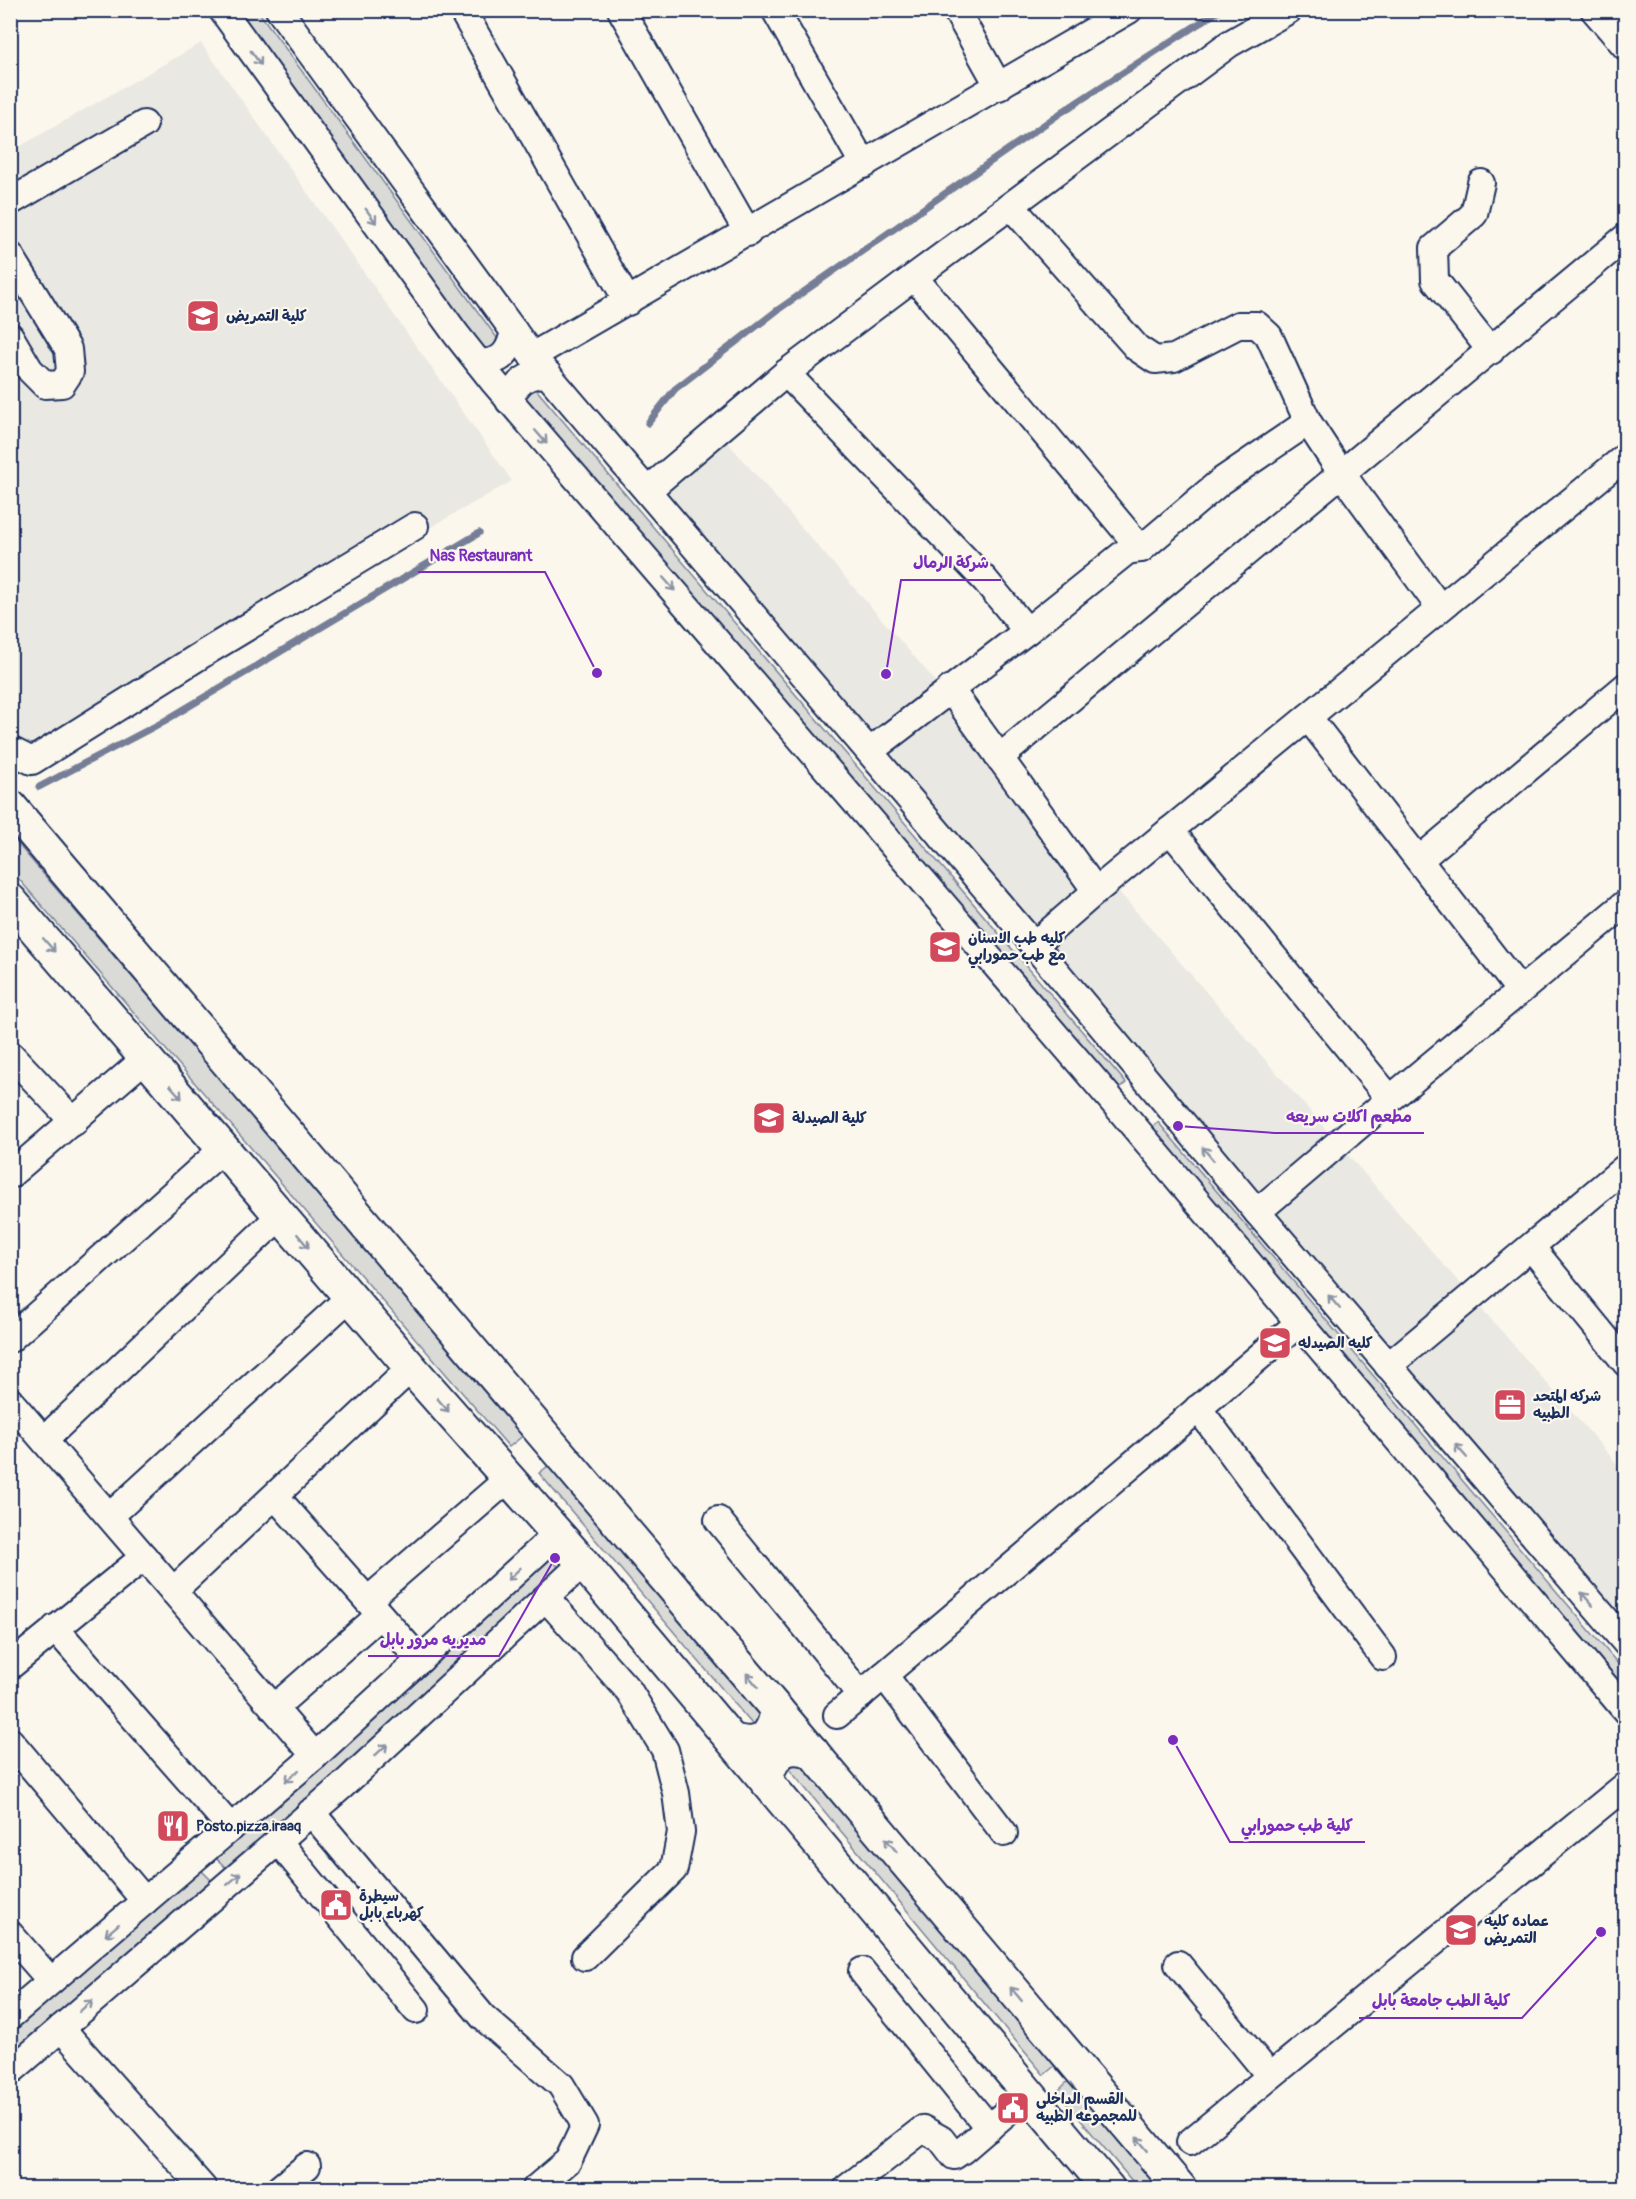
<svg xmlns="http://www.w3.org/2000/svg" width="1636" height="2199" viewBox="0 0 1636 2199" font-family="Pangolin,'Playpen Sans Arabic',sans-serif">
<style>
.built{fill:#eae8e2}
.green{fill:#dadad7;stroke:#7a849a;stroke-width:1.5}
.lines{fill:none;stroke-linecap:round;stroke-linejoin:round}
.stream{stroke:#747e96;stroke-width:7}
.minor-casing{stroke:#1b2f5e;stroke-width:30}
.major-casing{stroke:#1b2f5e;stroke-width:36}
.minor{stroke:#fbf7ec;stroke-width:26}
.major{stroke:#fbf7ec;stroke-width:32}
.oneway{stroke:#8b93a5}
.labels{text-anchor:middle;dominant-baseline:central;stroke-width:4.5;stroke-linejoin:round;paint-order:stroke}
.poi-label{font-size:15px;font-weight:bold;fill:#1b2f5e;stroke:#fbf7ec;text-anchor:start}
.leader{fill:none;stroke:#7b2cbf;stroke-width:2}
.callout-dot{fill:#7b2cbf;stroke:#fbf7ec;stroke-width:2}
.callout-label{font-size:16px;text-anchor:middle;font-weight:bold;fill:#7b2cbf;stroke:#fbf7ec;stroke-width:4.5;stroke-linejoin:round;paint-order:stroke}
</style>
<rect width="100%" height="100%" fill="#fbf7ec"/>
<filter id="ink" filterUnits="userSpaceOnUse"><feTurbulence type="fractalNoise" baseFrequency=".0167" numOctaves="2"/><feDisplacementMap in="SourceGraphic" scale="12" xChannelSelector="R" yChannelSelector="G"/><feConvolveMatrix kernelMatrix="1 2 1 2 8 2 1 2 1" color-interpolation-filters="sRGB"/></filter>
<g filter="url(#ink)">
<g class="built">
<path d="M 201,43 L 512,481 L 19,761 L 10,750 L 10,152 Z"/>
<path d="M 722,436 L 1625,1473 L 1625,1628 L 661,494 Z"/>
</g>
<g class="green">
<path d="M 234,11 L 258,11 L 500,342 L 482,354 Z"/>
<path d="M 529,381 L 1126,1083 L 1114,1093 L 516,391 Z"/>
<path d="M 10,835 L 525,1434 L 509,1447 L 11,870 Z"/>
<path d="M 1158,1122 L 1625,1672 L 1625,1700 L 1147,1132 Z"/>
<path d="M 552,1463 L 770,1720 L 757,1730 L 539,1473 Z"/>
<path d="M 550,1556 L 561,1571 L 228,1870 L 213,1855 Z"/>
<path d="M 799,1753 L 1058,2063 L 1044,2075 L 785,1764 Z"/>
<path d="M 199,1868 L 212,1881 L 11,2056 L 10,2032 Z"/>
<path d="M 1071,2078 L 1165,2188 L 1138,2188 L 1057,2092 Z"/>
</g>
<g class="lines">
<g class="stream">
<path d="M 648,423 L 675,389 L 779,309 L 1062,112 L 1220,10"/>
<path d="M 39,787 L 161,723 L 479,533"/>
</g>
<defs>
<g id="minor">
<path d="M 222,10 L 456,334 L 493,381 L 1121,1111 L 1626,1711"/>
<path d="M 279,10 L 532,356 L 1034,945 L 1257,1212 L 1626,1643"/>
<path d="M 462,10 L 628,302"/>
<path d="M 621,10 L 748,233"/>
<path d="M 775,10 L 864,165"/>
<path d="M 956,10 L 999,87"/>
<path d="M 1594,10 L 1626,47"/>
<path d="M 1481,183 L 1474,214 L 1434,248 L 1435,280 L 1491,351"/>
<path d="M 10,202 L 144,124"/>
<path d="M 1011,206 L 1137,348 L 1155,360 L 1174,358 L 1238,325 L 1257,325 L 1269,336 L 1308,422 L 1342,474 L 1440,608"/>
<path d="M 10,255 L 68,349 L 70,372 L 62,384 L 45,385 L 30,370 L 10,336"/>
<path d="M 914,277 L 1141,549"/>
<path d="M 532,356 L 1129,10"/>
<path d="M 479,363 C 502,362 509,354 514,331"/>
<path d="M 786,373 L 985,580 L 1027,631"/>
<path d="M 509,401 C 517,381 527,374 548,374"/>
<path d="M 648,490 L 786,373 L 914,277 L 1229,44 L 1289,10"/>
<path d="M 950,689 L 1096,891"/>
<path d="M 1308,717 L 1520,991"/>
<path d="M 10,750 L 32,761 L 206,652 L 415,526"/>
<path d="M 870,751 L 1027,631 L 1127,551 L 1141,549 L 1220,482 L 1308,422"/>
<path d="M 999,758 L 1626,237"/>
<path d="M 1170,830 L 1390,1099"/>
<path d="M 1419,860 L 1626,686"/>
<path d="M 1034,945 L 1096,891 L 1626,456"/>
<path d="M 10,1054 L 74,1122"/>
<path d="M 10,1175 L 146,1058"/>
<path d="M 1257,1212 L 1390,1099 L 1626,903"/>
<path d="M 1531,1247 L 1626,1363"/>
<path d="M 10,1339 L 224,1148"/>
<path d="M 1388,1366 L 1626,1167"/>
<path d="M 10,1401 L 315,1756"/>
<path d="M 1198,1408 L 1383,1657"/>
<path d="M 44,1440 L 281,1215"/>
<path d="M 275,1496 L 420,1660"/>
<path d="M 110,1516 L 350,1297"/>
<path d="M 718,1520 L 861,1695"/>
<path d="M 173,1591 L 411,1368"/>
<path d="M 546,1598 L 629,1691 L 665,1750 L 676,1793 L 681,1832 L 674,1869 L 585,1957"/>
<path d="M 368,1600 L 508,1479"/>
<path d="M 55,1628 L 231,1828"/>
<path d="M 10,1666 L 144,1557"/>
<path d="M 884,1675 L 1004,1833"/>
<path d="M 274,1708 L 380,1615"/>
<path d="M 837,1715 L 1299,1323"/>
<path d="M 10,1741 L 145,1901"/>
<path d="M 311,1812 L 483,2017 L 561,2085 L 585,2125 L 568,2161 L 536,2188"/>
<path d="M 278,1841 L 416,2010"/>
<path d="M 10,1934 L 51,1981"/>
<path d="M 1178,1964 L 1270,2076"/>
<path d="M 862,1971 L 989,2128"/>
<path d="M 10,2016 L 315,1756 L 557,1534"/>
<path d="M 61,2028 L 203,2188"/>
<path d="M 10,2072 L 341,1787 L 583,1563"/>
<path d="M 1190,2142 L 1626,1785"/>
<path d="M 280,2188 L 307,2166"/>
<path d="M 847,2188 L 923,2129 L 941,2139 L 954,2156 L 963,2150 L 1029,2093"/>
</g>
<g id="major">
<path d="M 10,806 L 777,1710 L 1180,2188"/>
<path d="M 10,900 L 411,1368 L 583,1563 L 1108,2188"/>
<path d="M 732,1740 C 760,1748 772,1738 777,1710"/>
<path d="M 766,1781 C 773,1753 785,1742 813,1752"/>
</g>
</defs>
<use href="#minor" class="minor-casing"/>
<use href="#major" class="major-casing"/>
<use href="#minor" class="minor"/>
<use href="#major" class="major"/>
</g>
<defs><path id="oneway-shaft" d="M-6 0H5M1.5-3L5.5 0L1.5 3" fill="none" stroke-width="1.6" stroke-linecap="round" stroke-linejoin="round" transform="scale(1.5)"/></defs>
<g class="oneway">
<use href="#oneway-shaft" transform="translate(256 58) rotate(54)"/>
<use href="#oneway-shaft" transform="translate(371 216) rotate(54)"/>
<use href="#oneway-shaft" transform="translate(541 437) rotate(49)"/>
<use href="#oneway-shaft" transform="translate(669 584) rotate(49)"/>
<use href="#oneway-shaft" transform="translate(49 945) rotate(49)"/>
<use href="#oneway-shaft" transform="translate(176 1092) rotate(49)"/>
<use href="#oneway-shaft" transform="translate(1208 1154) rotate(-130)"/>
<use href="#oneway-shaft" transform="translate(303 1241) rotate(50)"/>
<use href="#oneway-shaft" transform="translate(1334 1302) rotate(-131)"/>
<use href="#oneway-shaft" transform="translate(443 1405) rotate(49)"/>
<use href="#oneway-shaft" transform="translate(1461 1451) rotate(-131)"/>
<use href="#oneway-shaft" transform="translate(514 1574) rotate(137)"/>
<use href="#oneway-shaft" transform="translate(1587 1599) rotate(-131)"/>
<use href="#oneway-shaft" transform="translate(752 1680) rotate(-130)"/>
<use href="#oneway-shaft" transform="translate(381 1750) rotate(-43)"/>
<use href="#oneway-shaft" transform="translate(292 1776) rotate(139)"/>
<use href="#oneway-shaft" transform="translate(891 1845) rotate(-130)"/>
<use href="#oneway-shaft" transform="translate(234 1879) rotate(-41)"/>
<use href="#oneway-shaft" transform="translate(112 1930) rotate(139)"/>
<use href="#oneway-shaft" transform="translate(1016 1994) rotate(-130)"/>
<use href="#oneway-shaft" transform="translate(86 2006) rotate(-41)"/>
<use href="#oneway-shaft" transform="translate(1142 2144) rotate(-130)"/>
</g>
</g>
<defs>
<symbol id="university-square" viewBox="-11 -11 22 22"><rect x="-9" y="-9" width="18" height="18" rx="4" fill="#d1495b" stroke="#fbf7ec"/><path d="M0-5L7-2L0 1L-7-2ZM-4 1L0 2.5L4 1V4Q0 6-4 4Z" fill="#fff"/></symbol>
<symbol id="office-square" viewBox="-11 -11 22 22"><rect x="-9" y="-9" width="18" height="18" rx="4" fill="#d1495b" stroke="#fbf7ec"/><path d="M-6-3h4V-5.5h4V-3h4V5H-6ZM-1-4.5V-3h2v-1.5ZM-6 0V1H6V0Z" fill="#fff"/></symbol>
<symbol id="restaurant-square" viewBox="-11 -11 22 22"><rect x="-9" y="-9" width="18" height="18" rx="4" fill="#d1495b" stroke="#fbf7ec"/><path d="M-5-6h1v4h1v-4h1v4h1v-4h1v5L-1.5 .5V6h-2V.5L-5-1ZM5-6V6H3V1.5H1.5Q1.5-4 5-6Z" fill="#fff"/></symbol>
<symbol id="civic-square" viewBox="-11 -11 22 22"><rect x="-9" y="-9" width="18" height="18" rx="4" fill="#d1495b" stroke="#fbf7ec"/><path d="M-.6-6.5H3V-4.5H.6V-3L4-1V1h2V6H-6V1h2V-1L-.6-3ZM-1.2 2.5V6h2.4V2.5Z" fill="#fff"/></symbol>
</defs>
<g fill-rule="evenodd">
<use href="#university-square" x="184" y="297" width="38" height="38"/>
<use href="#university-square" x="926" y="928" width="38" height="38"/>
<use href="#university-square" x="750" y="1099" width="38" height="38"/>
<use href="#university-square" x="1256" y="1324" width="38" height="38"/>
<use href="#office-square" x="1491" y="1386" width="38" height="38"/>
<use href="#restaurant-square" x="154" y="1807" width="38" height="38"/>
<use href="#civic-square" x="317" y="1886" width="38" height="38"/>
<use href="#university-square" x="1442" y="1911" width="38" height="38"/>
<use href="#civic-square" x="994" y="2089" width="38" height="38"/>
</g>
<g class="labels">
<g class="poi-label">
<text x="226" y="316">كلية التمريض</text>
<text x="968" y="938">كليه طب الاسنان<tspan x="968" dy="17">مع طب حمورابي</tspan></text>
<text x="792" y="1118">كلية الصيدلة</text>
<text x="1298" y="1343">كليه الصيدله</text>
<text x="1533" y="1396">شركه المتحد<tspan x="1533" dy="17">الطبيه</tspan></text>
<text x="196" y="1826">Posto.pizza.iraaq</text>
<text x="359" y="1896">سيطرة<tspan x="359" dy="17">كهرباء بابل</tspan></text>
<text x="1484" y="1921">عماده كليه<tspan x="1484" dy="17">التمريض</tspan></text>
<text x="1036" y="2099">القسم الداخلي<tspan x="1036" dy="17">للمجموعه الطبيه</tspan></text>
</g>
</g>
<path class="leader" d="M597 673L545 572H418M886 674L901 580H1001M1178 1126L1275 1133H1424M555 1558L499 1656H368M1173 1740L1230 1842H1365M1601 1932L1522 2018H1359"/>
<g class="callout-dot">
<circle cx="597" cy="673" r="6"/>
<circle cx="886" cy="674" r="6"/>
<circle cx="1178" cy="1126" r="6"/>
<circle cx="555" cy="1558" r="6"/>
<circle cx="1173" cy="1740" r="6"/>
<circle cx="1601" cy="1932" r="6"/>
</g>
<g class="callout-label">
<text x="481" y="561">Nas Restaurant</text>
<text x="951" y="568">شركة الرمال</text>
<text x="1349" y="1122">مطعم اكلات سريعه</text>
<text x="433" y="1645">مديريه مرور بابل</text>
<text x="1297" y="1831">كلية طب حمورابي</text>
<text x="1441" y="2006">كلية الطب جامعة بابل</text>
</g>
<rect width="1636" height="2199" fill="none" stroke="#fbf7ec" stroke-width="36"/>
<rect x="18" y="18" width="1600" height="2163" fill="none" stroke="#1b2f5e" stroke-width="2" filter="url(#ink)"/>
</svg>
